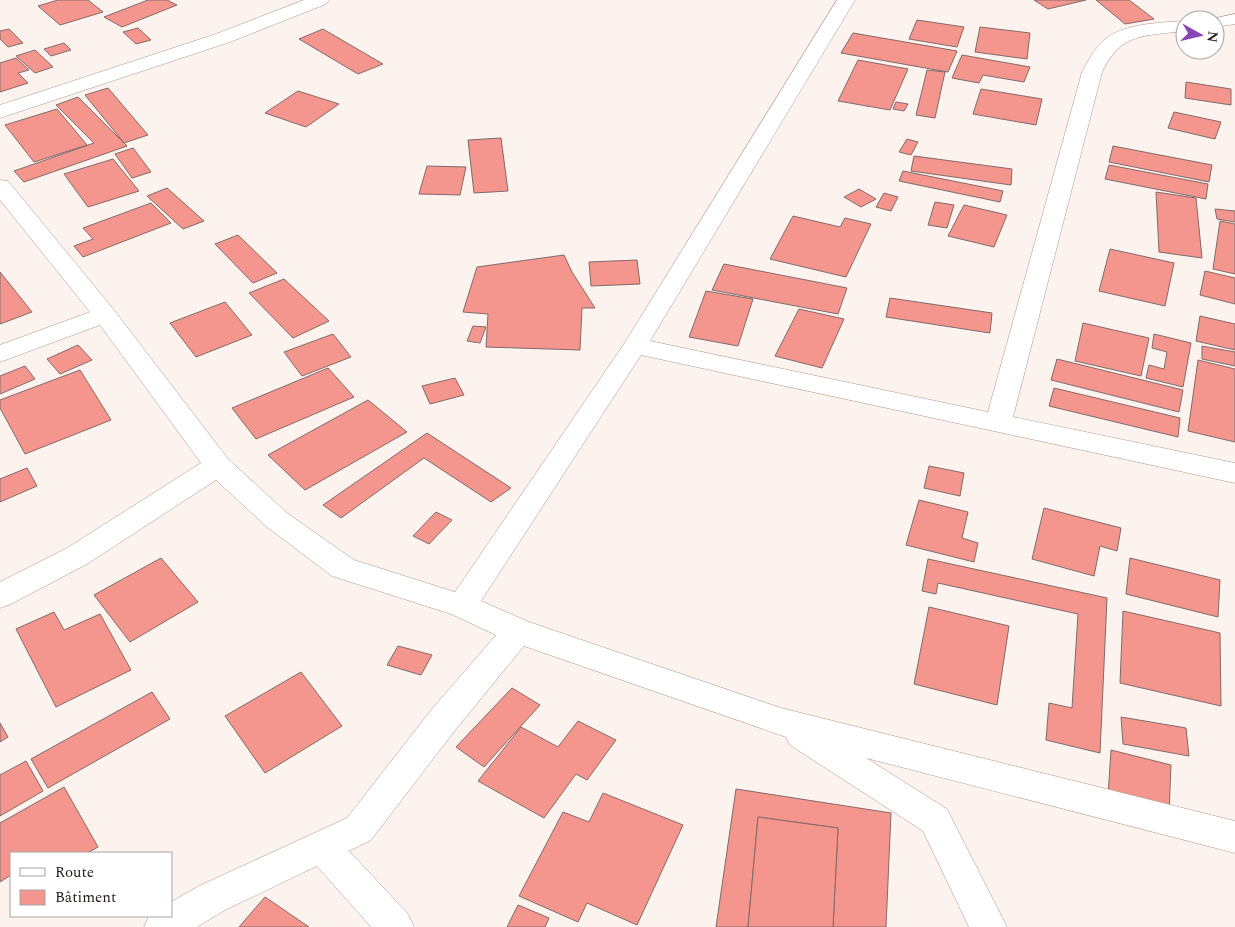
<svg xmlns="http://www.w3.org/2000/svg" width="1235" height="927" viewBox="0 0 1235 927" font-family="Spectral,serif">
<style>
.building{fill:#f5968e;stroke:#816a68}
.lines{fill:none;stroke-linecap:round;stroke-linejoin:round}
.minor-casing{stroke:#ac968d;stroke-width:1}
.minor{fill:#fff;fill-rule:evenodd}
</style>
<rect width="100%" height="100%" fill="#fcf2ee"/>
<g class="building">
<path d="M 58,0 L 88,0 L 103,12 L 60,25 L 38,6 Z"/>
<path d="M 148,0 L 167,0 L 177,5 L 122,27 L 104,17 Z"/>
<path d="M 1034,0 L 1086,0 L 1048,9 Z"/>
<path d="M 1096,0 L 1129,0 L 1154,19 L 1125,24 Z"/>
<path d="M 917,20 L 964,27 L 957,47 L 909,39 Z"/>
<path d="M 980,27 L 1030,33 L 1027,59 L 975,52 Z"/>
<path d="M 138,28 L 151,40 L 136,44 L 123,32 Z"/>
<path d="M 9,29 L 23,43 L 8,47 L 0,39 L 0,31 Z"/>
<path d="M 323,29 L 383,64 L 358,74 L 299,39 Z"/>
<path d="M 853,33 L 957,51 L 948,72 L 841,53 Z"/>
<path d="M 64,43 L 71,50 L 51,56 L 44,49 Z"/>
<path d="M 35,50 L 53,67 L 35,73 L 16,56 Z"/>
<path d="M 962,55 L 1030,67 L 1024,82 L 983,75 L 979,83 L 952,78 Z"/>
<path d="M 16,58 L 29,70 L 18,73 L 28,83 L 0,92 L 0,63 Z"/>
<path d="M 858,60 L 908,69 L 890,110 L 838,101 Z"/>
<path d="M 927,70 L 945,72 L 935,118 L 916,115 Z"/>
<path d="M 1186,82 L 1231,89 L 1231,105 L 1185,98 Z"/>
<path d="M 108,88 L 148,135 L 124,143 L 85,95 Z"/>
<path d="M 981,89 L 1042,99 L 1036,125 L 973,114 Z"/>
<path d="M 298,91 L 339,104 L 306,127 L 265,113 Z"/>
<path d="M 78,97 L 127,146 L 24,182 L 14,171 L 94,143 L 56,105 Z"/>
<path d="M 896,102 L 908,104 L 904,111 L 893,109 Z"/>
<path d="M 57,109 L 87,145 L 34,162 L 5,125 Z"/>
<path d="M 1174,112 L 1221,122 L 1215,139 L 1168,128 Z"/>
<path d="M 501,138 L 508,191 L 474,193 L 468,140 Z"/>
<path d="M 907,139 L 918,142 L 911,155 L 899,152 Z"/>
<path d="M 1113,146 L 1212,165 L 1209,182 L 1109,162 Z"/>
<path d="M 133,148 L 151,172 L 132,178 L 115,154 Z"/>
<path d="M 914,156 L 1012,169 L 1011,185 L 911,171 Z"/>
<path d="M 113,159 L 139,191 L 88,207 L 64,174 Z"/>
<path d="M 1109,165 L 1208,184 L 1206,199 L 1105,179 Z"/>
<path d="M 427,166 L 466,167 L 460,195 L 419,194 Z"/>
<path d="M 903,171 L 1003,191 L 1000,202 L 899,181 Z"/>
<path d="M 167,188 L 204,221 L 183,229 L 147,196 Z"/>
<path d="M 859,189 L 876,199 L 861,207 L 844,197 Z"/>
<path d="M 1156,192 L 1196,198 L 1202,258 L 1159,252 Z"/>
<path d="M 884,193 L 898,197 L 891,211 L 876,207 Z"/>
<path d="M 935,202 L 954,205 L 947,228 L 928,225 Z"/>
<path d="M 151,203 L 171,223 L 83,257 L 74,246 L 93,239 L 83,228 Z"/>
<path d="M 964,205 L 1007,215 L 994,247 L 948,236 Z"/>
<path d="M 1215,209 L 1235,211 L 1235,222 L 1217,219 Z"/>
<path d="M 793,216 L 840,227 L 845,218 L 871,224 L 846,277 L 770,259 Z"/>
<path d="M 1220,221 L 1235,224 L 1235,274 L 1213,269 Z"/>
<path d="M 238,235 L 277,273 L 253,283 L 215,244 Z"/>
<path d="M 1110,249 L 1174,263 L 1165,306 L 1099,291 Z"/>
<path d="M 564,255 L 572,272 L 595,308 L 582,308 L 580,350 L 486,347 L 488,314 L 463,312 L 477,267 Z"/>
<path d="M 637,260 L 640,284 L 591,286 L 589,262 Z"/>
<path d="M 724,264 L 847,288 L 838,314 L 712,290 Z"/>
<path d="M 1205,271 L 1235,278 L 1235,304 L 1200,295 Z"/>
<path d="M 0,272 L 32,312 L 0,324 Z"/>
<path d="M 284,279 L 329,321 L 293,338 L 249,293 Z"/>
<path d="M 706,291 L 753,299 L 738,346 L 689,337 Z"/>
<path d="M 890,298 L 992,313 L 990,333 L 886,317 Z"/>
<path d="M 225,302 L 252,335 L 196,357 L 170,323 Z"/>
<path d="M 799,309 L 844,319 L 822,368 L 775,356 Z"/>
<path d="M 1200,316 L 1235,324 L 1235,350 L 1196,341 Z"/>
<path d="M 1083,323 L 1149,338 L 1141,376 L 1075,361 Z"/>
<path d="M 473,326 L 486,327 L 480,343 L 467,341 Z"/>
<path d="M 333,334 L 351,357 L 302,376 L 284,352 Z"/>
<path d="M 1154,334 L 1191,343 L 1183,387 L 1146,378 L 1149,365 L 1164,369 L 1167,352 L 1152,348 Z"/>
<path d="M 78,345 L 92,360 L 60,374 L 47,359 Z"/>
<path d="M 1202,346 L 1235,352 L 1235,366 L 1202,359 Z"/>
<path d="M 1057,359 L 1183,390 L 1179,412 L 1051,380 Z"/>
<path d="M 1198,360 L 1235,369 L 1235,442 L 1188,431 Z"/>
<path d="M 25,366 L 35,379 L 0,394 L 0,376 Z"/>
<path d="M 328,368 L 354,397 L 256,439 L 232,408 Z"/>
<path d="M 80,370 L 111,420 L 25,454 L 0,408 L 0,400 Z"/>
<path d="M 455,378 L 464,395 L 430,404 L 422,386 Z"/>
<path d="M 1054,388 L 1180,418 L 1178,437 L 1049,406 Z"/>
<path d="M 368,400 L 407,432 L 305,490 L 268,455 Z"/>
<path d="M 427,433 L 511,488 L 491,502 L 424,458 L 341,518 L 323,505 Z"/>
<path d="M 929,466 L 964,473 L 960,496 L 924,488 Z"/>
<path d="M 27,468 L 37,486 L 0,502 L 0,479 Z"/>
<path d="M 919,500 L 968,512 L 962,538 L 978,543 L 974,562 L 906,545 Z"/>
<path d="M 1044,508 L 1121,528 L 1117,551 L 1100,546 L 1094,576 L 1032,559 Z"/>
<path d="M 436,512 L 452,520 L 429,544 L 413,536 Z"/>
<path d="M 161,558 L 198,602 L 130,642 L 94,595 Z"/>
<path d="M 1130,558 L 1220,580 L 1218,617 L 1126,594 Z"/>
<path d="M 928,559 L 1107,598 L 1100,753 L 1046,740 L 1049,703 L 1072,708 L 1078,614 L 938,583 L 936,594 L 922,591 Z"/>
<path d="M 929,607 L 1009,626 L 997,705 L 914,684 Z"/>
<path d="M 1123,611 L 1220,633 L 1221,706 L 1120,683 Z"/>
<path d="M 54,612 L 64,630 L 100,614 L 131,670 L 56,707 L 16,629 Z"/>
<path d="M 398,646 L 432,655 L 421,675 L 387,665 Z"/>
<path d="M 301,672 L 342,726 L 265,773 L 225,716 Z"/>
<path d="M 512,688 L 540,705 L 484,767 L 456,747 Z"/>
<path d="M 152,692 L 170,719 L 48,788 L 31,759 Z"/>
<path d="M 1121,717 L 1186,728 L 1189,756 L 1123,744 Z"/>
<path d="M 578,721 L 616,740 L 587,780 L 576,774 L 544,818 L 478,781 L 521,727 L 558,747 Z"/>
<path d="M 0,723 L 8,737 L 0,742 Z"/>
<path d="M 1111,750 L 1171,765 L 1169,813 L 1108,796 Z"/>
<path d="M 26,761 L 43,791 L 0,816 L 0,775 Z"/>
<path d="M 64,787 L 98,847 L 87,853 L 11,853 L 11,875 L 0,882 L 0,823 Z"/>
<path d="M 736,789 L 891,813 L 886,927 L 833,927 L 838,828 L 758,817 L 748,927 L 716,927 Z"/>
<path d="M 603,793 L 683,825 L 637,925 L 587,903 L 578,922 L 519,896 L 563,812 L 589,822 Z"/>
<path d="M 758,817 L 838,828 L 833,927 L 748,927 Z"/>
<path d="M 265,897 L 309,927 L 239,927 Z"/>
<path d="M 518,905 L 549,918 L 545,927 L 507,927 Z"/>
</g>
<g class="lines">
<defs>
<g id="minor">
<path d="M 304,0 L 329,0 L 326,4 L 230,42 L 0,118 L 0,105 L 216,34 Z"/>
<path d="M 837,0 L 855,0 L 650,341 L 988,412 L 1082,72 C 1087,63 1092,53 1099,45 C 1118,23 1158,23 1185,21 L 1185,31 C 1145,36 1121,32 1102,72 L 1013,417 L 1235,463 L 1235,483 L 641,355 L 481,601 L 529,622 L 781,708 L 1235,821 L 1235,853 L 866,758 L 947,809 L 1007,927 L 969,927 L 923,831 L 790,745 L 786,737 L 524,646 L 456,729 L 371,840 L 349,851 L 408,914 L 414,927 L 371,927 L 317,866 L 225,910 L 197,927 L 144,927 L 149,916 L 171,916 L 171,902 L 199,886 L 347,818 L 432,709 L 496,635 L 451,614 L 332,576 L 267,527 L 216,480 L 87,564 L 11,604 L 0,608 L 0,582 L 67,548 L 201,463 L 100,325 L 0,362 L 0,345 L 90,312 L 0,200 L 0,180 L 8,181 L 114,310 L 228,459 L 287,513 L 354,560 L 455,592 L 624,344 Z"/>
<path d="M 1235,14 L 1235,24 L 1215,27 L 1215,20 L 1207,20 Z"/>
</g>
</defs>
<use href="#minor" class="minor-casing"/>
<use href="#minor" class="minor"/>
</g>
<rect x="10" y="852" width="162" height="65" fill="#ffffff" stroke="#a8a4a3"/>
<rect x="20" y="868" width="25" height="8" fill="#ffffff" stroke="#a8a4a3"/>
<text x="55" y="877" font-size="15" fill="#251c19">Route</text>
<rect x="20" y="890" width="25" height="15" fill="#f5968e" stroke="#a8a4a3"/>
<text x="55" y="902" font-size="15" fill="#251c19">Bâtiment</text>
<g transform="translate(1200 35) rotate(98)"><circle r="24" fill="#ffffff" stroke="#a8a4a3"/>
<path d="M0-4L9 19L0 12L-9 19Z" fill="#8944b8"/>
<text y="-8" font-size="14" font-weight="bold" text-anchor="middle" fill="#251c19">N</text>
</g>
</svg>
